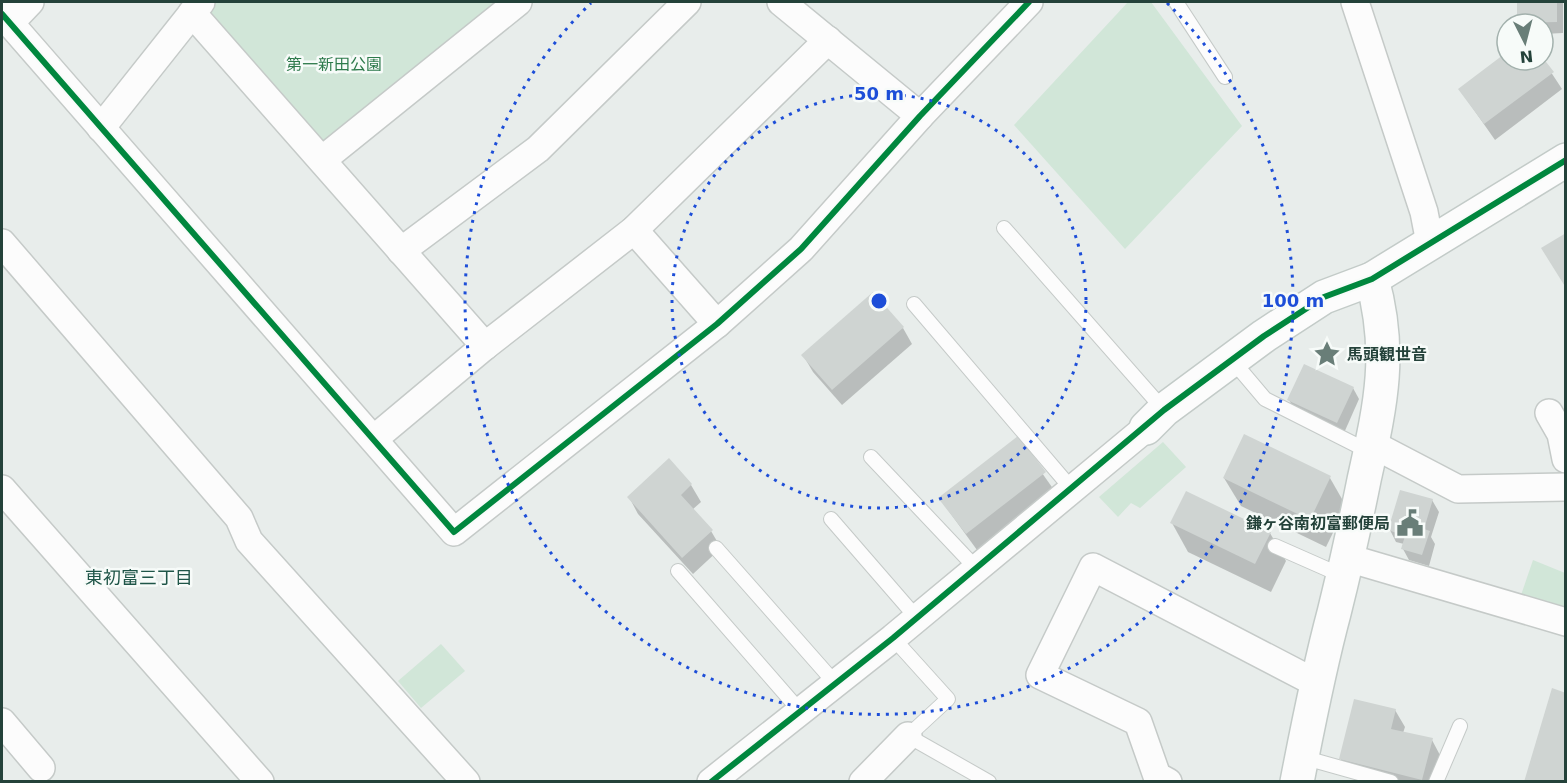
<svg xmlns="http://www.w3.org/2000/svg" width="1567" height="783" viewBox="0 0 1567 783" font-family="'DejaVu Sans','Noto Sans JP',sans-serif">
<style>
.green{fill:#d1e6d8}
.shadow{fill:#0003}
.building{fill:#cfd4d2}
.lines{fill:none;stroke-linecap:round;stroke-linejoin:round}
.lane-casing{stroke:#c5cac8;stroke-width:16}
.street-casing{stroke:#c5cac8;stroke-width:30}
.secondary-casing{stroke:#c3cbc8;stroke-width:36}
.lane{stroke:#fcfcfc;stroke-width:14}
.street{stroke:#fcfcfc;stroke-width:27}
.secondary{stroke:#fcfcfc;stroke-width:33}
.cycleway-casing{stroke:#f7fbf9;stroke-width:10}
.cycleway{stroke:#00873e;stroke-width:6}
.ring{fill:none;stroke:#1d4ed8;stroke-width:3;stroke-dasharray:3 6}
.labels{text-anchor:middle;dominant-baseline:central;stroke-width:5;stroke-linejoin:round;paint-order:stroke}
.park-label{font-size:16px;fill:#2d7a4b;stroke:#f7fbf9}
.poi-label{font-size:16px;font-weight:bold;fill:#24423a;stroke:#f7fbf9;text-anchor:start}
.neighbourhood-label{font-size:18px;fill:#1f5548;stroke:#f7fbf9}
.centre{fill:#1d4ed8;stroke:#f7fbf9;stroke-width:3}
.ring-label{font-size:18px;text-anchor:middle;font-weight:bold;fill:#1d4ed8;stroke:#f7fbf9;stroke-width:5;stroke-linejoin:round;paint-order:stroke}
</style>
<rect width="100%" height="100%" fill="#e8edeb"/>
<g class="green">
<path d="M 213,2 L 504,2 L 323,143 L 211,19 L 208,7 Z"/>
<path d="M 1128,2 L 1151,2 L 1242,126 L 1125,249 L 1014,125 Z"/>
<path d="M 1163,442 L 1186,467 L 1140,508 L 1131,503 L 1118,517 L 1099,497 Z"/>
<path d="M 1533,560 L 1565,573 L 1565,609 L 1521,595 Z"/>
<path d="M 441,644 L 465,671 L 421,708 L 398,681 Z"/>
</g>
<g class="shadow">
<path d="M 1518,2 L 1563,2 L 1563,33 L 1543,34 L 1543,24 L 1519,24 Z"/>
<path d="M 1507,54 L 1507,60 L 1543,60 L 1562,89 L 1495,140 L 1460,90 Z"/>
<path d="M 903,328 L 912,344 L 842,405 L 813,372 L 803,355 Z"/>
<path d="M 1353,388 L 1359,399 L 1344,433 L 1296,412 L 1289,400 Z"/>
<path d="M 1018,439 L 1054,490 L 977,550 L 940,499 Z"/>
<path d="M 669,460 L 691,485 L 701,502 L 692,510 L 711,531 L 721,548 L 693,574 L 638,514 L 629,497 Z"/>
<path d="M 1224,478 L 1330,478 L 1346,506 L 1326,547 L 1241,506 Z"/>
<path d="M 1432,500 L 1439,512 L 1431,537 L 1435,544 L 1429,566 L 1409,560 L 1403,549 L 1404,544 L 1396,542 L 1390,530 Z"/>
<path d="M 1172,523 L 1270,533 L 1286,561 L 1271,592 L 1188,552 Z"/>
<path d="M 1395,710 L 1405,727 L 1403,733 L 1432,740 L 1441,757 L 1435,782 L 1373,782 L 1350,776 L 1341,759 Z"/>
</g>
<g class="building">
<path d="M 1517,2 L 1557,2 L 1557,22 L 1517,23 Z"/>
<path d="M 1507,52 L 1507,60 L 1543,60 L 1543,58 L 1554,72 L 1484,124 L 1458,89 Z"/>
<path d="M 1566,233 L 1566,288 L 1541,248 Z"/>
<path d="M 873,292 L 904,327 L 832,390 L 801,355 Z"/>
<path d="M 1304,364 L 1354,387 L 1337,423 L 1287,400 Z"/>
<path d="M 1244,434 L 1331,476 L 1310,520 L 1223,478 Z"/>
<path d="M 1018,436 L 1046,472 L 966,534 L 938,498 Z"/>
<path d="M 669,458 L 692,484 L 681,495 L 713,530 L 682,558 L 627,497 Z"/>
<path d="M 1400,490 L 1433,499 L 1424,529 L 1430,531 L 1422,555 L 1401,549 L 1405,536 L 1388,530 Z"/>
<path d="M 1186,491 L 1271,532 L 1255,564 L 1170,523 Z"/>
<path d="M 1552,688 L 1566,693 L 1566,782 L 1524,782 Z"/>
<path d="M 1354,699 L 1396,709 L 1391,729 L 1433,738 L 1422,780 L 1339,759 Z"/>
</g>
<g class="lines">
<defs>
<g id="lane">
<path d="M 1176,2 L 1225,77"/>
<path d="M 1004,228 L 1164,410"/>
<path d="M 914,304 L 1071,488"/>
<path d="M 1232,360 L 1265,399 L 1370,452"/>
<path d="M 871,457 L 975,567"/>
<path d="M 831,519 L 916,617"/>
<path d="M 1275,546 L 1343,576"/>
<path d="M 716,548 L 835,683"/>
<path d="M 678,571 L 800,711"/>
<path d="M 893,638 L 948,699 L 908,736 L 989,782"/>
<path d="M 1302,757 L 1391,782"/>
<path d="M 1436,782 L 1460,726"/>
</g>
<g id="street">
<path d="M 781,2 L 920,116"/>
<path d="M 1355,2 L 1424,212 L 1430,243"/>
<path d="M 192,13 L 485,346"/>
<path d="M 2,14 L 454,532 L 717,324 L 801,249 L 920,116 L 1029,2"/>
<path d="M 10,23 L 30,2"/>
<path d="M 101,128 L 201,2"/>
<path d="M 322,160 L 518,2"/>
<path d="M 634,230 L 717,324"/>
<path d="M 2,243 L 239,518 L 249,541 L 466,782"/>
<path d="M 401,251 L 538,149 L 687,2"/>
<path d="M 1549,413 L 1561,434 L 1566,459"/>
<path d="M 375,438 L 485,346 L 634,230 L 828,40"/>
<path d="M 1372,444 L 1458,489 L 1566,487"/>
<path d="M 2,489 L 260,782"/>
<path d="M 1348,558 L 1566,622"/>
<path d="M 2,722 L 41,768"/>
<path d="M 711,782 L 893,638 L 1146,428"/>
<path d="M 863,782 L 908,736"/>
<path d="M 1168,782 L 1157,776 L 1138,722 L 1040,675 L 1093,567 L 1316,683"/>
</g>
<g id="secondary">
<path d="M 1146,428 L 1164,410 L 1264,336 L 1324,297 L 1372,279 L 1566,160"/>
<path d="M 1297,782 C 1308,725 1319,669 1334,613 C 1345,569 1355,525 1364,480 C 1380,407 1393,354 1372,279"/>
</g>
</defs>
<use href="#lane" class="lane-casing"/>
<use href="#street" class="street-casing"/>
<use href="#secondary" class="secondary-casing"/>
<use href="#lane" class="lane"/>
<use href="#street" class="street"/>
<use href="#secondary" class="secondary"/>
<defs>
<g id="cycleway">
<path d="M 2,14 L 454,532 L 717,324 L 801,249 L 920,116 L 1029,2"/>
<path d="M 711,782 L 893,638 L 1164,410 L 1264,336 L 1324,297 L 1372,279 L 1566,160"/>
</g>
</defs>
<use href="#cycleway" class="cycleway-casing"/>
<use href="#cycleway" class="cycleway"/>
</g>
<g class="ring">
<circle cx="879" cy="301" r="207"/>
<path d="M1167 3A414 414 0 1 1 591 3"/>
</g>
<defs>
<symbol id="sight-bare" viewBox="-9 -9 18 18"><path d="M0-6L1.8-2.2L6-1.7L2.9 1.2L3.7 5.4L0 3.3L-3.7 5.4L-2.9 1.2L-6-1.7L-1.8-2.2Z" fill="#697e78" stroke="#f7fbf9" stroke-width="2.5" paint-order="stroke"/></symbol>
<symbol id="civic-bare" viewBox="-9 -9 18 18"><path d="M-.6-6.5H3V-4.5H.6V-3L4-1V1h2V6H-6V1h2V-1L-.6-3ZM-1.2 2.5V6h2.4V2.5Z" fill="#697e78" stroke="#f7fbf9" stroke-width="2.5" paint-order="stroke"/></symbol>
</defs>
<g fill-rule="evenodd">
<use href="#sight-bare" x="1308" y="335" width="38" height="38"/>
<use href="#civic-bare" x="1391" y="504" width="38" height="38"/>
</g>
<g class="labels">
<g class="park-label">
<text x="334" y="64">第一新田公園</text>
</g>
<g class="poi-label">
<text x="1347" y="354">馬頭観世音</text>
<text x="1390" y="523" text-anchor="end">鎌ヶ谷南初富郵便局</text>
</g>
<g class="neighbourhood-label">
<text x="139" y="577">東初富三丁目</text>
</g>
</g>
<circle cx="879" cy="301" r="9" class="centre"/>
<g class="ring-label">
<text x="879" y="100">50 m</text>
<text x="1293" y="307">100 m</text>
</g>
<rect width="1567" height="783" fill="none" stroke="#24423a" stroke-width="6"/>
<g transform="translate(1525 42) rotate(174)"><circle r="28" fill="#f7fbf9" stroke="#a3b1ad" stroke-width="1.5"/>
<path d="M0-4.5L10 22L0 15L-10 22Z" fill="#697e78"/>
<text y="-9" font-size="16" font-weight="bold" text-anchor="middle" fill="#24423a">N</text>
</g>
</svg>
